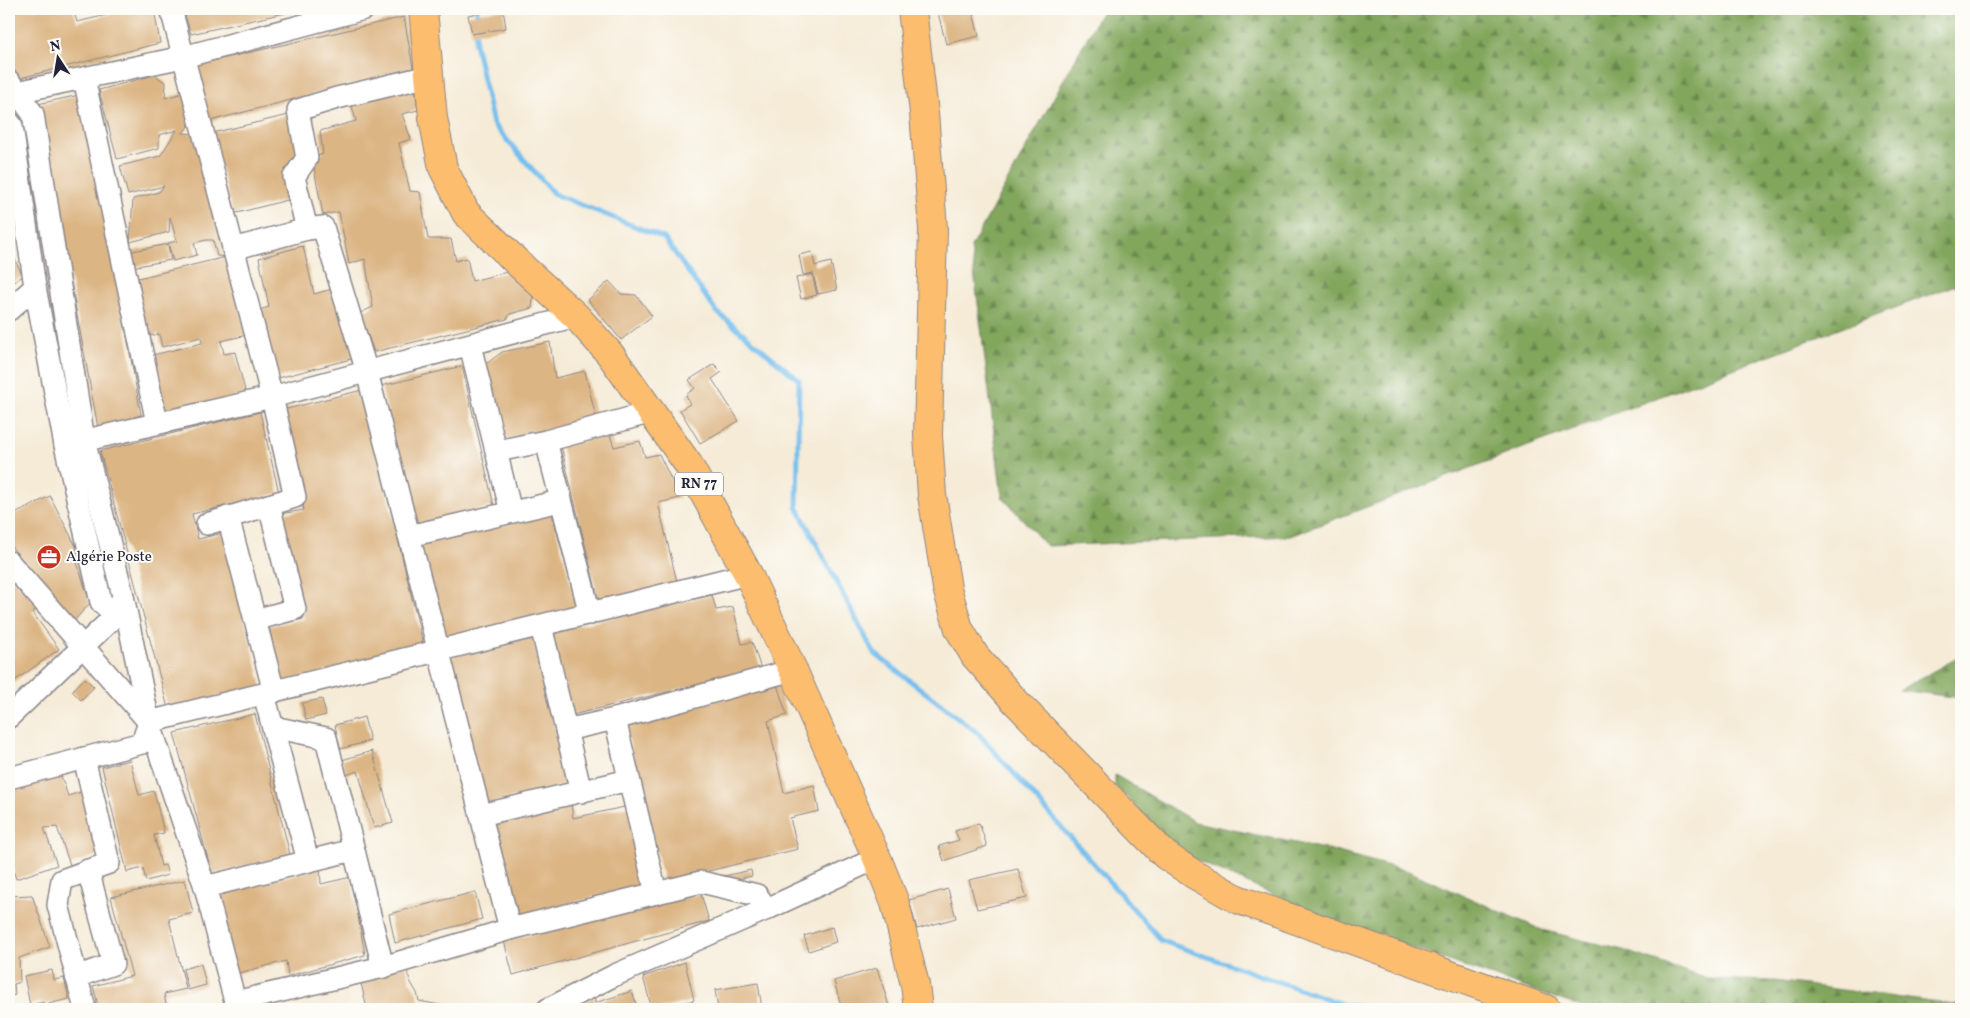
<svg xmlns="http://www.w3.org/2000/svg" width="1970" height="1018" viewBox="0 0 1970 1018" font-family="Vollkorn,serif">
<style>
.forest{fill:url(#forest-firs);stroke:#52644c}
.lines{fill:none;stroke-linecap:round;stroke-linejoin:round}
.stream{stroke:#76c0ef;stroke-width:5}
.building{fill:#dcb584}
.minor-casing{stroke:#8c8689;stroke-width:24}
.major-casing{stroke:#8c8689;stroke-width:30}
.minor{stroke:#fff;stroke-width:21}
.major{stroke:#fcbd6e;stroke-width:28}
.labels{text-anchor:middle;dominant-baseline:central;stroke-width:4;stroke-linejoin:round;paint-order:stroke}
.shield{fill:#fdfcf7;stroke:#646373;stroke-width:1}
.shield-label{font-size:14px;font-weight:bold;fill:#22223b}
.poi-label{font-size:15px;fill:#22223b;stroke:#fdfcf7;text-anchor:start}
</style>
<defs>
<pattern id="forest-firs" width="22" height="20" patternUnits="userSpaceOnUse" patternTransform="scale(1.25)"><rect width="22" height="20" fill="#81a65c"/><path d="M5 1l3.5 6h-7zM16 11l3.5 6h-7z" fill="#69874d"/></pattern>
</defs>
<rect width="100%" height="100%" fill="#fdfcf7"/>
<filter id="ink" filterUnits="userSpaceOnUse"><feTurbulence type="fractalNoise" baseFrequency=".02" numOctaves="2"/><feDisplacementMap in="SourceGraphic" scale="10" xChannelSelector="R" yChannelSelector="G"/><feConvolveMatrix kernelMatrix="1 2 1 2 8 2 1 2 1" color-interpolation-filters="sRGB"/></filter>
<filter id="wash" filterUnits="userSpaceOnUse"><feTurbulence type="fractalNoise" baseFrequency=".0096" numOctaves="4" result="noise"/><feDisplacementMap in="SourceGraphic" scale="20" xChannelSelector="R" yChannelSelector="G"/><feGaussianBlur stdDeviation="1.12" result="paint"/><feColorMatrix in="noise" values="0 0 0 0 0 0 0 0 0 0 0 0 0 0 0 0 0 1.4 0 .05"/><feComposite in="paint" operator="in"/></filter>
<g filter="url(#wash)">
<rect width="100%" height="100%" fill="#f5ebd7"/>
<g class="forest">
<path d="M 1103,9 L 1961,9 L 1961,283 L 1290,536 L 1047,546 L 1002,497 L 971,247 Z"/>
<path d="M 1961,656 L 1961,698 L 1899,690 Z"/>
<path d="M 1115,775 L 1195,822 L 1334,851 L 1408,871 L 1542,930 L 1623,950 L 1708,979 L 1775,981 L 1961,1006 L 1961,1009 L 1587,1009 L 1325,918 L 1184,855 L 1115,786 Z"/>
</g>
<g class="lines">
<g class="stream">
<path d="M 477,20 L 477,9"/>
<path d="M 476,29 L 475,43 L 493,124 L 554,194 L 664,238 L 716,311 L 799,380 L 797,507 L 874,653 L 978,733 L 1162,941 L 1345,1005 L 1391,1009"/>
</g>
</g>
<g id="blocks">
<g class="building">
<path d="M 9,9 L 73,9 L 77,22 L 132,9 L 154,9 L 160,43 L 16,79 L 9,51 Z"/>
<path d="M 183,9 L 298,9 L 298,10 L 191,34 Z"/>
<path d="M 503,9 L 506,28 L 472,34 L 468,15 Z"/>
<path d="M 937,9 L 958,9 L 959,11 L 972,9 L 979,36 L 946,44 Z"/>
<path d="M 404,17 L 413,68 L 210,121 L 195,65 Z"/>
<path d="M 155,75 L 166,83 L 165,98 L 187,92 L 194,118 L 183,133 L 194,134 L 247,335 L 221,341 L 224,354 L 235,352 L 246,394 L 167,413 L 153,355 L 202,343 L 201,337 L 162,347 L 159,334 L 144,337 L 130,280 L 226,257 L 217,256 L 213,240 L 206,240 L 194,243 L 197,255 L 173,261 L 168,243 L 177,241 L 170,217 L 169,232 L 130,242 L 133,199 L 159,192 L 164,186 L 128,195 L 120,166 L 160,156 L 177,130 L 159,135 L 159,148 L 117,159 L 99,90 Z"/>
<path d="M 414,82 L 418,110 L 402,114 L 411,139 L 399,143 L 410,191 L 420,192 L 428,239 L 451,239 L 456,261 L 467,258 L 472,281 L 515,270 L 534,291 L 532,308 L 510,314 L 507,319 L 374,352 L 360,313 L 373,307 L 365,259 L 349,264 L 339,212 L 323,215 L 312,158 L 323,154 L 320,131 L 356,121 L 350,99 Z"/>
<path d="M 84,94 L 141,415 L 98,428 L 38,104 Z"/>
<path d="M 293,114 L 307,195 L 233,214 L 212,133 Z"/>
<path d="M 168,244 L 171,260 L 131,267 L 128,252 Z"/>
<path d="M 303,246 L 314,294 L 336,288 L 355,358 L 278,378 L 259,310 L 269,307 L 259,258 Z"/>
<path d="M 9,248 L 23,276 L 9,285 Z"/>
<path d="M 812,252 L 815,266 L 831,262 L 837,290 L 818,294 L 813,273 L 803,275 L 799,255 Z"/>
<path d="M 812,274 L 817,295 L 801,299 L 796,278 Z"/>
<path d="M 609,281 L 621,294 L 636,295 L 652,316 L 621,340 L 588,300 Z"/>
<path d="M 550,342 L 555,378 L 585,371 L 596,418 L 502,441 L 482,367 L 502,352 Z"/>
<path d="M 714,364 L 722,372 L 712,379 L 739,421 L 700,443 L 680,410 L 690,404 L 686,395 L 695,388 L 689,380 Z"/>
<path d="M 462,366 L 494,506 L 417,525 L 381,386 Z"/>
<path d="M 362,390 L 424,648 L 281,682 L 269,626 L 304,619 L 280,514 L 304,510 L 283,410 Z"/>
<path d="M 260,412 L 279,493 L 192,514 L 198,539 L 223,533 L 262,687 L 168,708 L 100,451 Z"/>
<path d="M 610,435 L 614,447 L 640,441 L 645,457 L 659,454 L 680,498 L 658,503 L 677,582 L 599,602 L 561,446 Z"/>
<path d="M 50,496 L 81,556 L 76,559 L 90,603 L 74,621 L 9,544 L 9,517 Z"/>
<path d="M 552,514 L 577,607 L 446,642 L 419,545 Z"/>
<path d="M 9,575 L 40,607 L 32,612 L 59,649 L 9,685 Z"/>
<path d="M 712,595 L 716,610 L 733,607 L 742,644 L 752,642 L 761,669 L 572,715 L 550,632 Z"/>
<path d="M 533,637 L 569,784 L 487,804 L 449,657 Z"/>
<path d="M 85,678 L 94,687 L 81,700 L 72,691 Z"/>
<path d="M 777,685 L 787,715 L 768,721 L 784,793 L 814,785 L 819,811 L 790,818 L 798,849 L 664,882 L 625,724 Z"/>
<path d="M 322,699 L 326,715 L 306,720 L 302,703 Z"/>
<path d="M 255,714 L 290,855 L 212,874 L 174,733 Z"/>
<path d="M 364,717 L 370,741 L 340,749 L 335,725 Z"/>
<path d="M 372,751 L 393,823 L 374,828 L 358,771 L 346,775 L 342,760 Z"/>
<path d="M 130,760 L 139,795 L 154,791 L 164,833 L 154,835 L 161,866 L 165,865 L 168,875 L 146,881 L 143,868 L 127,872 L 102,767 Z"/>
<path d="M 59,770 L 68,796 L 84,791 L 105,852 L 70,865 L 57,827 L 44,828 L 57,865 L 16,879 L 9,858 L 9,787 Z"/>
<path d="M 571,803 L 573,818 L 629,806 L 643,885 L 519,916 L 490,825 Z"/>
<path d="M 979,823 L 987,846 L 944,861 L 939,846 L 959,840 L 955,831 Z"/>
<path d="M 320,868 L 321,884 L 351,877 L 365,955 L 288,976 L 286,961 L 235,974 L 214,895 Z"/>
<path d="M 1018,869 L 1027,898 L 977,909 L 969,880 Z"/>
<path d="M 751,870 L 752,876 L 694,889 L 692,883 Z"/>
<path d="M 185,880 L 193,913 L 169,919 L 186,989 L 164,994 L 167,1009 L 99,1009 L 93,986 L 132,976 L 111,897 Z"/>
<path d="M 948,889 L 956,918 L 917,929 L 909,900 Z"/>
<path d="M 475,892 L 482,919 L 395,943 L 389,914 Z"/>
<path d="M 701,894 L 709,921 L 513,975 L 504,941 Z"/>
<path d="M 32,895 L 50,947 L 19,958 L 20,982 L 14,984 L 15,995 L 9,997 L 9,896 Z"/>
<path d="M 832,927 L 836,942 L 809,951 L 804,936 Z"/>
<path d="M 685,962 L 694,1000 L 660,1009 L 652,1009 L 643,977 Z"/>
<path d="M 201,964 L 206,985 L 188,990 L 183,969 Z"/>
<path d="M 406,966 L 410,981 L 417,993 L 419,1001 L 456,1008 L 456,1009 L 367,1009 L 361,983 L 362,975 Z"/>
<path d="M 877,968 L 890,1009 L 842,1009 L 834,981 Z"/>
<path d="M 52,970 L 54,980 L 64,978 L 69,999 L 44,1005 L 43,1002 L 30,1005 L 24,976 Z"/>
<path d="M 758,983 L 762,1009 L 718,1009 L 715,990 Z"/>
<path d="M 632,991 L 636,1003 L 622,1008 L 623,1009 L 563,1009 L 594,998 L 595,1003 Z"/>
</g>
</g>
</g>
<g filter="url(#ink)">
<use href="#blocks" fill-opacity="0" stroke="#8c8689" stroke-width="1"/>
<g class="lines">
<defs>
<g id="minor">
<path d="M 171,9 L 272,397 L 295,497 L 207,524"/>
<path d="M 84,78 L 157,423"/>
<path d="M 9,81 L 33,114 L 84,440 L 123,596 L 116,615 L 9,717"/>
<path d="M 9,99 L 17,92 L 183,57 L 364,9"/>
<path d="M 9,122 L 12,126 L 35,287 L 65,445 L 101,602 L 116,615"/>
<path d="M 307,229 L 294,177 L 307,158 L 298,110 L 337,98 L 429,76"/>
<path d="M 233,249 L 307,229 L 323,227 L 367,372 L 510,929"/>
<path d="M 9,310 L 35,287"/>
<path d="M 470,345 L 511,512"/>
<path d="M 546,441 L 590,614"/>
<path d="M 65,445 L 272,397 L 576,316"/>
<path d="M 497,451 L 546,441 L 652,412"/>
<path d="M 228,517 L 274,692"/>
<path d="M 409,536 L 560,501"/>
<path d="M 9,562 L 149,722 L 748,574"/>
<path d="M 123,596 L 149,722 L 205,887 L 237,1009"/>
<path d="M 255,620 L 295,609 L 269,505"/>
<path d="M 541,626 L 581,792"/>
<path d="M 264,694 L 308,861"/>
<path d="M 615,719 L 656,893"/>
<path d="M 273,727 L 326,738 L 383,967"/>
<path d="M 566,730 L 615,719 L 793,670"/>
<path d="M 84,758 L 109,863 L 62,880 L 58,905 L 85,1009"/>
<path d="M 9,778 L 142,743 L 149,722"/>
<path d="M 481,815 L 629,780"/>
<path d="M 205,887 L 353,850"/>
<path d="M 76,977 L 113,964 L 88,870"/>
<path d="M 235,1002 L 383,967 L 510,929 L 701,882 L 757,895 L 767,909"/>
<path d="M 548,1009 L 613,976 L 767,909 L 877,858"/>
</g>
<g id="major">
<path d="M 423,9 L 433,118 L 443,168 L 466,213 L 521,266 L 576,316 L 610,354 L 688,464 L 748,574 L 793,670 L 877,858 L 895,903 L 915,985 L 918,1009"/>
<path d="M 912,9 L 924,113 L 933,229 L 928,436 L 932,495 L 947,588 L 959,629 L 975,656 L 1015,701 L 1165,855 L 1195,875 L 1237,899 L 1546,1009"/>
</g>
</defs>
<use href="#minor" class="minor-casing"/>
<use href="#major" class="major-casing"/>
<use href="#minor" class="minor"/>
<use href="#major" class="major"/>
</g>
</g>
<defs>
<symbol id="office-disc" viewBox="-11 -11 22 22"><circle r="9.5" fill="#c8321e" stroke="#fdfcf7"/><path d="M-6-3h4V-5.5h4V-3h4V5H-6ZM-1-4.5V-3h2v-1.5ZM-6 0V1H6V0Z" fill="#fff"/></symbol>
</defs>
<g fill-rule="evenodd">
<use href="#office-disc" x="35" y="543" width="28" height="28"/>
</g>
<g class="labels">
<rect class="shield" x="675" y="472.5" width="48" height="23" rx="4"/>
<g class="shield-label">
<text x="699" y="484">RN 77</text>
</g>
<g class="poi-label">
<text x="66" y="557">Algérie Poste</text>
</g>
</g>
<rect width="1970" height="1018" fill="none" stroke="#fdfcf7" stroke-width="30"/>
<g transform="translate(58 58) rotate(348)" stroke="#fdfcf7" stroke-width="4" paint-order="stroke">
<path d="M0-4L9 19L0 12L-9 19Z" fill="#22223b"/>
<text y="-8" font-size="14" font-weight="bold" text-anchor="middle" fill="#22223b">N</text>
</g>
</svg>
